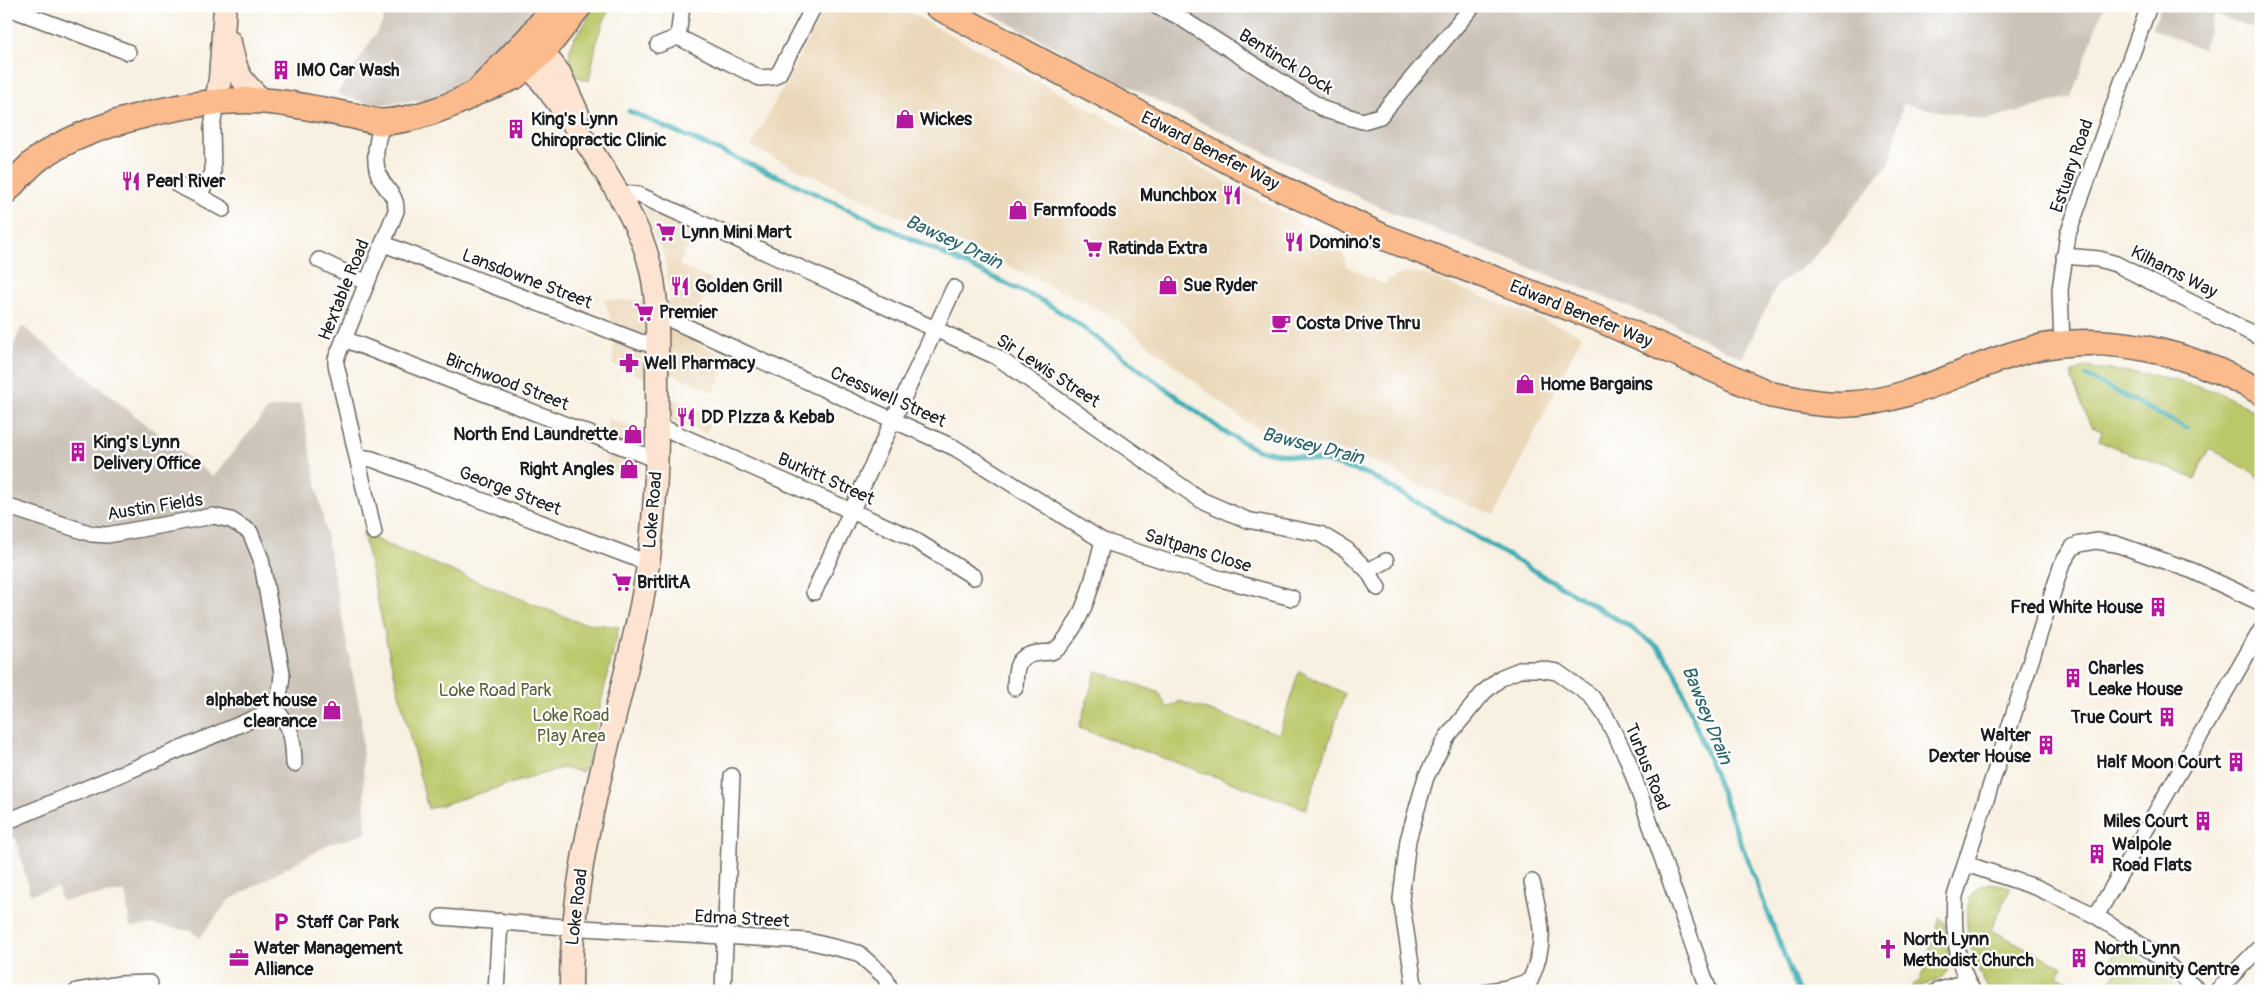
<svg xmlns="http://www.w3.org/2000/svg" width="2267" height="997" viewBox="0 0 2267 997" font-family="Pangolin,sans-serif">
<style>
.built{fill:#ebd8ba}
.industrial{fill:#cbc3b8}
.green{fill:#bbc86a;stroke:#6c7243}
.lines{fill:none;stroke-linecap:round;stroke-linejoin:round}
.stream{stroke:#3caeb4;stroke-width:5}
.street-casing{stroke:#696661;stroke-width:18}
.secondary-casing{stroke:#696661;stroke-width:25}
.primary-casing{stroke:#696661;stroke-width:28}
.street{stroke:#fff;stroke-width:15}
.secondary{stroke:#fde4d1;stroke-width:22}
.primary{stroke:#fbbb8c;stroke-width:25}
.labels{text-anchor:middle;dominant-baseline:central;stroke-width:4.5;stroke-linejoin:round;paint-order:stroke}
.street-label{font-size:18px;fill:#1c1c1c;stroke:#fff}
.poi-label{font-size:18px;font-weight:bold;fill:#1c1c1c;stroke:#fff;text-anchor:start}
.park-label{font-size:18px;fill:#5c613b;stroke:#fff}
.water-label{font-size:19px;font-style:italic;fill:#2c6568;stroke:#fff}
</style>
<rect width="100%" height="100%" fill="#fff"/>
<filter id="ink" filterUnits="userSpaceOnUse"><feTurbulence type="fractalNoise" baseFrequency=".02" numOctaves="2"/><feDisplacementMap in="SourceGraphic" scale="10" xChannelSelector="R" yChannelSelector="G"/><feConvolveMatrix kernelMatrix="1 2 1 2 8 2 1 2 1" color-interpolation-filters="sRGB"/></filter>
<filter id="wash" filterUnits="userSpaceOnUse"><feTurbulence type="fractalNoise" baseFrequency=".0096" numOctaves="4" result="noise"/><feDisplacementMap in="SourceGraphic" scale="20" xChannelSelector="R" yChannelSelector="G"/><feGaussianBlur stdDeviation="1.12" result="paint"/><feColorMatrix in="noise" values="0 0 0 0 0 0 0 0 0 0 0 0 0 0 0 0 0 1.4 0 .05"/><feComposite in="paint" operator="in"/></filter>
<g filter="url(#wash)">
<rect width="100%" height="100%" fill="#f8f0e1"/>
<g class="built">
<path d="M 826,6 L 897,6 L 1333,239 L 1344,255 L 1346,266 L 1383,284 L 1394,277 L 1406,272 L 1424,274 L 1582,335 L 1495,515 L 1419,485 L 1382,465 L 1339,450 L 1278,437 L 1254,426 L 1235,414 L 1124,325 L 1106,313 L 959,242 L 918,225 L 751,147 Z"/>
<path d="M 646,209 L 695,231 L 679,265 L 711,280 L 694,318 L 689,339 L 729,358 L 714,392 L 672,374 L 643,377 L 612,365 L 614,344 L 611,319 L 605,300 L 672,301 L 664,256 L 643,210 Z"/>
<path d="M 673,399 L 713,417 L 706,433 L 670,420 Z"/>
<path d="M 607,419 L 643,429 L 642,480 L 617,471 L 606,470 Z"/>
</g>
<g class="industrial">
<path d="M 385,6 L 541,6 L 516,34 L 463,80 L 439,94 L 423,100 L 382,104 L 364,102 L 337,94 L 383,22 Z"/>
<path d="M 976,6 L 2104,6 L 2071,97 L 1985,120 L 1903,104 L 1890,162 L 1809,263 L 1777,285 L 1742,358 L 1676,326 L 1388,211 L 1169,107 Z"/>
<path d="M 2161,6 L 2261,6 L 2261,31 L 2214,14 L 2203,49 L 2152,29 Z"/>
<path d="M 22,326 L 213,477 L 268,409 L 301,403 L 361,717 L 366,834 L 329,844 L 228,901 L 200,938 L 191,931 L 156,925 L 130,927 L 125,891 L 61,901 L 58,888 L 30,894 L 16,838 L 6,840 L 6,362 Z"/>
</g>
<g class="green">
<path d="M 593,6 L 610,6 L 598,36 L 589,81 C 585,79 578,78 575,75 C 568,67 568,49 573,40 C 576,34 581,29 585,24 C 588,18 589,12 593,6 Z"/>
<path d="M 2084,367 L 2154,375 L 2218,392 L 2261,414 L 2261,481 L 2252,472 L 2209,448 L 2195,479 L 2099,441 L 2102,431 L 2091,427 L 2072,380 L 2073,373 Z"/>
<path d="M 363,532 L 383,543 L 578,622 L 619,627 L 586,766 L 582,772 L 562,768 L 428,809 L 388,649 Z"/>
<path d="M 1096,671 L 1158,692 L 1168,708 L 1180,701 L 1279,734 L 1299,671 L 1345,694 L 1306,809 L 1079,728 Z"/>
<path d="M 1991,883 L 2011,887 L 1991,930 L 2063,967 L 2058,976 L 2084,991 L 1990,991 C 1975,970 1954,909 1977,888 C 1980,885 1987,884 1991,883 Z"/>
<path d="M 1940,917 C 1947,924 1945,930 1947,939 C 1953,977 1947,977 1913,989 L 1912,985 L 1920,981 L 1921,977 Z"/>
<path d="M 2118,943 L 2153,968 L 2180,991 L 2105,991 L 2119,965 L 2110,959 Z"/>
</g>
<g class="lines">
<g class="stream">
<path d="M 629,111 L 795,184 L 1043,301 L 1074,321 L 1223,431 L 1257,450 L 1328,462 L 1370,475 L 1627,625 L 1659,648 L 1674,669 L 1798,991"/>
<path d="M 2086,376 L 2186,428"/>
</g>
</g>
</g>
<g filter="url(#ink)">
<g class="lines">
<defs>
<g id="street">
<path d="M 682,6 L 678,37 L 760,78 L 773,77 L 779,73 L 814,6"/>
<path d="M 1156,6 L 1176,15 L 1325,110 L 1363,121 L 1380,116 L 1473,6"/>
<path d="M 6,7 L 128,52"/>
<path d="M 658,45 L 678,37"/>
<path d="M 216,102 L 212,128 L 213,173 L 198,195 L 223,209"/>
<path d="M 178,185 L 198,195"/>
<path d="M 617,192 L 639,195 L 997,357 L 1201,500 L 1247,520 L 1320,534 L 1347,550 L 1368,571 L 1378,588"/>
<path d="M 384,244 L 640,342 L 657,345"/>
<path d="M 2064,256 L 2099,259 L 2116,264 L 2261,338"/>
<path d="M 319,260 L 367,283"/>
<path d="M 656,313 L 955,448 L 1103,541 L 1221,579 L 1292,598"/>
<path d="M 344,339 L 657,460"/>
<path d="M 2062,344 L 2060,290 L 2068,234 L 2149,6"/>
<path d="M 657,425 L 910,537 L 974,577"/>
<path d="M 358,457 L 372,459 L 648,563"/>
<path d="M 6,506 L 92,534 L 107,535 L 213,516 L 231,520 L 250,532 L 261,559 L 282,673 C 281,695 278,704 260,716 L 8,821"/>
<path d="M 374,532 L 336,364 L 336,359 L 396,211 C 397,198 390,193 383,183 C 371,165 376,141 383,122"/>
<path d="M 1368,571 L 1386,561"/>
<path d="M 814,592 L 954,288"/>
<path d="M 1015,688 C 1016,667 1015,656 1039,653 C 1043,652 1047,653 1051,652 C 1060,649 1064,641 1069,634 C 1089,606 1094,573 1103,541"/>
<path d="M 273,707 C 293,727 293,738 294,764"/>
<path d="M 1966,864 L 2038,888 L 2096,916 L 2152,952 L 2199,991"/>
<path d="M 2096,916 L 2261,630"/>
<path d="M 441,917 L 565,927 L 808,941 L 858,953 L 885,977 L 891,991"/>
<path d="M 77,991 L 120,984 L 150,983"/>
<path d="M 496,991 L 500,921"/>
<path d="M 723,991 L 732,776"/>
<path d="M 1415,991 L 1401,899 L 1408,840 L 1426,777 L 1447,737 L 1484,692 L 1502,677 L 1522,669 L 1539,669 L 1557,672 L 1591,696 L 1605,715 L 1627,758 L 1709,991"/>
<path d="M 1489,991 L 1508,988 L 1530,981 C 1548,940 1541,923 1532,882"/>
<path d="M 1937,991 L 1967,981"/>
<path d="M 1973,991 C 1955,962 1953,929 1955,896 L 2062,564 L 2073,547 L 2080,544 L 2096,541 L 2116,544 L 2193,571 L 2261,603"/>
<path d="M 2217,991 L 2261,946"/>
</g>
<g id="secondary">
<path d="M 533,39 L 560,74 L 578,114"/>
<path d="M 230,42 C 237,75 238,78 263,101"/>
<path d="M 517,51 C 553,94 586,139 615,188 C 627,209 640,231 647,255 C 660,296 657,340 657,383 C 658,458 656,532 641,606 C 614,733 570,859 571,991"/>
<path d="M 216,102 L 220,79 L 225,6"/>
</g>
<g id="primary">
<path d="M 937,6 L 1268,182 L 1381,236 L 1599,319 L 1772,395 C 1797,400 1825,406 1851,404 C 1912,401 1970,365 2028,350 C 2107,330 2191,353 2261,392"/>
<path d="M 484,89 L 514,77 L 543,52 L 579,6"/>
<path d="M 6,191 C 17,179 29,165 42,156 C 95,121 200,97 264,101 C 294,103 324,111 354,116 C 363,118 374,122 383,122 C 411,121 453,106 477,92 L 530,37 L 555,6"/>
</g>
</defs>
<use href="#street" class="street-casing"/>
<use href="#secondary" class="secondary-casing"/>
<use href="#primary" class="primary-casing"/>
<use href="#street" class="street"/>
<use href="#secondary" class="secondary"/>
<use href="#primary" class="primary"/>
</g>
</g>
<defs>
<symbol id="building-bare" viewBox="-9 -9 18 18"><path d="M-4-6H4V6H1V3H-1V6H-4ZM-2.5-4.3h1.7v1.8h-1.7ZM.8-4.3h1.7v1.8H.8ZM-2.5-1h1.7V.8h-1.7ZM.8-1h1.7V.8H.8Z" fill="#b5179e" stroke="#fff" stroke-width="2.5" paint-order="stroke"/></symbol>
<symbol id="shop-bare" viewBox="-9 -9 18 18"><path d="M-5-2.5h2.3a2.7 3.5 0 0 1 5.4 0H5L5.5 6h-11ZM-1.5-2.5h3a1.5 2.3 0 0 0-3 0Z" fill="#b5179e" stroke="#fff" stroke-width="2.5" paint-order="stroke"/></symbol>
<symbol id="restaurant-bare" viewBox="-9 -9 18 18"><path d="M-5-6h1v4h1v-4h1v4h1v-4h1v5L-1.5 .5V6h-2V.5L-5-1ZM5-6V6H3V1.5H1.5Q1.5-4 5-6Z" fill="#b5179e" stroke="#fff" stroke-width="2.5" paint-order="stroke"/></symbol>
<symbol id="supermarket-bare" viewBox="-9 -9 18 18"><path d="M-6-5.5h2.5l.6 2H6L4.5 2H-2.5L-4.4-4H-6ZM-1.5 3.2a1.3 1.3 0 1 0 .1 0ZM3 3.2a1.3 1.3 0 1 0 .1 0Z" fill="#b5179e" stroke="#fff" stroke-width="2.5" paint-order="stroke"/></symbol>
<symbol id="cafe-bare" viewBox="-9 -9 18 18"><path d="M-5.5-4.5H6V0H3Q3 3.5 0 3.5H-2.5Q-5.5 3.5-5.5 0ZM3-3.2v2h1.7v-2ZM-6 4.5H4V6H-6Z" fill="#b5179e" stroke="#fff" stroke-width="2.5" paint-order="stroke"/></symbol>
<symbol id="pharmacy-bare" viewBox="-9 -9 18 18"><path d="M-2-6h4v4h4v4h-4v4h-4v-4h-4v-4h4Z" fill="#b5179e" stroke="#fff" stroke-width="2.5" paint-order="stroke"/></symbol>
<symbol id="parking-bare" viewBox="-9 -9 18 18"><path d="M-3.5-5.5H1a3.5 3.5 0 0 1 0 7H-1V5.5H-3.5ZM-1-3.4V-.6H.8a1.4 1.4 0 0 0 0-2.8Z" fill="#b5179e" stroke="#fff" stroke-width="2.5" paint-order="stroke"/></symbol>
<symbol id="church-bare" viewBox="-9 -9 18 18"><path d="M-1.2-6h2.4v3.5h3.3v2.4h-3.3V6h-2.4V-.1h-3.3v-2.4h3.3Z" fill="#b5179e" stroke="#fff" stroke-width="2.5" paint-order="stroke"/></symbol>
<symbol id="office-bare" viewBox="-9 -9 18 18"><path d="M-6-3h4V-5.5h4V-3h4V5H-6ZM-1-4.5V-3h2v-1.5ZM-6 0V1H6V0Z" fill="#b5179e" stroke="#fff" stroke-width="2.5" paint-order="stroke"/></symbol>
</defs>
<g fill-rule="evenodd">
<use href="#building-bare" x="267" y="56" width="28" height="28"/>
<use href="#shop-bare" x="891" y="105" width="28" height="28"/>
<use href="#building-bare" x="502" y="115" width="28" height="28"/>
<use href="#restaurant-bare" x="117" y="167" width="28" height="28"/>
<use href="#restaurant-bare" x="1218" y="181" width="28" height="28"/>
<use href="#shop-bare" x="1004" y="196" width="28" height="28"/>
<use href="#supermarket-bare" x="652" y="218" width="28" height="28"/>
<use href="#restaurant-bare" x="1280" y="228" width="28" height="28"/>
<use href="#supermarket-bare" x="1079" y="234" width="28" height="28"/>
<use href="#shop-bare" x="1154" y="271" width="28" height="28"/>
<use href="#restaurant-bare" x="666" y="272" width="28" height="28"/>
<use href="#supermarket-bare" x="630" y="298" width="28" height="28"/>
<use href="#cafe-bare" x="1267" y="309" width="28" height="28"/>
<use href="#pharmacy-bare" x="615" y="349" width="28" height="28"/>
<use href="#shop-bare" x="1511" y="370" width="28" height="28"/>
<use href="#restaurant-bare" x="672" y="403" width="28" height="28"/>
<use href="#shop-bare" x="619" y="420" width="28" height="28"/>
<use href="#building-bare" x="64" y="438" width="28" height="28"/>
<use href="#shop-bare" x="615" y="455" width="28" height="28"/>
<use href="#supermarket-bare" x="608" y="568" width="28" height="28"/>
<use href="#building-bare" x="2144" y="593" width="28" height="28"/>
<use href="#building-bare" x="2059" y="664" width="28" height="28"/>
<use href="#shop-bare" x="318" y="696" width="28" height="28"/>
<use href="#building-bare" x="2153" y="703" width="28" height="28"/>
<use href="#building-bare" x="2032" y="731" width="28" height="28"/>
<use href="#building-bare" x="2222" y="748" width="28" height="28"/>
<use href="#building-bare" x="2189" y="807" width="28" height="28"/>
<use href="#building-bare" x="2083" y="840" width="28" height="28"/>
<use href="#parking-bare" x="267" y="908" width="28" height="28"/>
<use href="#church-bare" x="1874" y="935" width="28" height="28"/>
<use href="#office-bare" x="225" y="944" width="28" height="28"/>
<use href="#building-bare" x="2065" y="944" width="28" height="28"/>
</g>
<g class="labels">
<g class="street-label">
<text transform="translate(1286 62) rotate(32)">Bentinck Dock</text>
<text transform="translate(1210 151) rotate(27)">Edward Benefer Way</text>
<text transform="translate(2072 166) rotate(-71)">Estuary Road</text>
<text transform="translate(2174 272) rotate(27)">Kilhams Way</text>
<text transform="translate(527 279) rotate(21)">Lansdowne Street</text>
<text transform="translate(344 290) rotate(-68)">Hextable Road</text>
<text transform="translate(1581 314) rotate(22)">Edward Benefer Way</text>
<text transform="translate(1048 371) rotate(33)">Sir Lewis Street</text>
<text transform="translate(507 382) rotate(21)">Birchwood Street</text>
<text transform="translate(888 397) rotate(24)">Cresswell Street</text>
<text transform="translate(826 479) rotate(24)">Burkitt Street</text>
<text transform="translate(510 491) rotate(21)">George Street</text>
<text transform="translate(155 507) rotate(-9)">Austin Fields</text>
<text transform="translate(653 510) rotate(-85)">Loke Road</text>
<text transform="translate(1198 551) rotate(17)">Saltpans Close</text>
<text transform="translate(1647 767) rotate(68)">Turbus Road</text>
<text transform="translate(577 907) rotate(-83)">Loke Road</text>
<text transform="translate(742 919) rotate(3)">Edma Street</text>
</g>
<g class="poi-label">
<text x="296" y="70">IMO Car Wash</text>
<text x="531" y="119">King's Lynn<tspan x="531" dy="21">Chiropractic Clinic</tspan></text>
<text x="920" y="119">Wickes</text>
<text x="146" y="181">Pearl River</text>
<text x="1217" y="195" text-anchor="end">Munchbox</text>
<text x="1033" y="210">Farmfoods</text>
<text x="681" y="232">Lynn Mini Mart</text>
<text x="1309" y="242">Domino's</text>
<text x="1108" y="248">Ratinda Extra</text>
<text x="1183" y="285">Sue Ryder</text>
<text x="695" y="286">Golden Grill</text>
<text x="659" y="312">Premier</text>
<text x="1296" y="323">Costa Drive Thru</text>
<text x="644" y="363">Well Pharmacy</text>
<text x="1540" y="384">Home Bargains</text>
<text x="701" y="417">DD PIzza &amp; Kebab</text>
<text x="618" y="434" text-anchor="end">North End Laundrette</text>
<text x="93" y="442">King's Lynn<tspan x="93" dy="21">Delivery Office</tspan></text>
<text x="614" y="469" text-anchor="end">Right Angles</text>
<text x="637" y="582">BritlitA</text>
<text x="2143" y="607" text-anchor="end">Fred White House</text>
<text x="2088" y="668">Charles<tspan x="2088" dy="21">Leake House</tspan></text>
<text x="317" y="700" text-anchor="end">alphabet house<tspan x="317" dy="21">clearance</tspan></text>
<text x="2152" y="717" text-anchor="end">True Court</text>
<text x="2031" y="735" text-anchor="end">Walter<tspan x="2031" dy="21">Dexter House</tspan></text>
<text x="2221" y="762" text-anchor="end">Half Moon Court</text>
<text x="2188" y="821" text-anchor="end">Miles Court</text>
<text x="2112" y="844">Walpole<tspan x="2112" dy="21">Road Flats</tspan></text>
<text x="296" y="922">Staff Car Park</text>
<text x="1903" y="939">North Lynn<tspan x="1903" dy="21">Methodist Church</tspan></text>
<text x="254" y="948">Water Management<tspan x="254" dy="21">Alliance</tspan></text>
<text x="2094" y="948">North Lynn<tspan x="2094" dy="21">Community Centre</tspan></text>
</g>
<g class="park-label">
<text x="495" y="690">Loke Road Park</text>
<text x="571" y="715">Loke Road<tspan x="571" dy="21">Play Area</tspan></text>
</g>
<g class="water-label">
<text transform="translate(954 242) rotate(25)">Bawsey Drain</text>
<text transform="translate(1313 446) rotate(14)">Bawsey Drain</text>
<text transform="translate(1707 715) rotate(68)">Bawsey Drain</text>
</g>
</g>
<rect width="2267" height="997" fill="none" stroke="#fff" stroke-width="25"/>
</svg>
